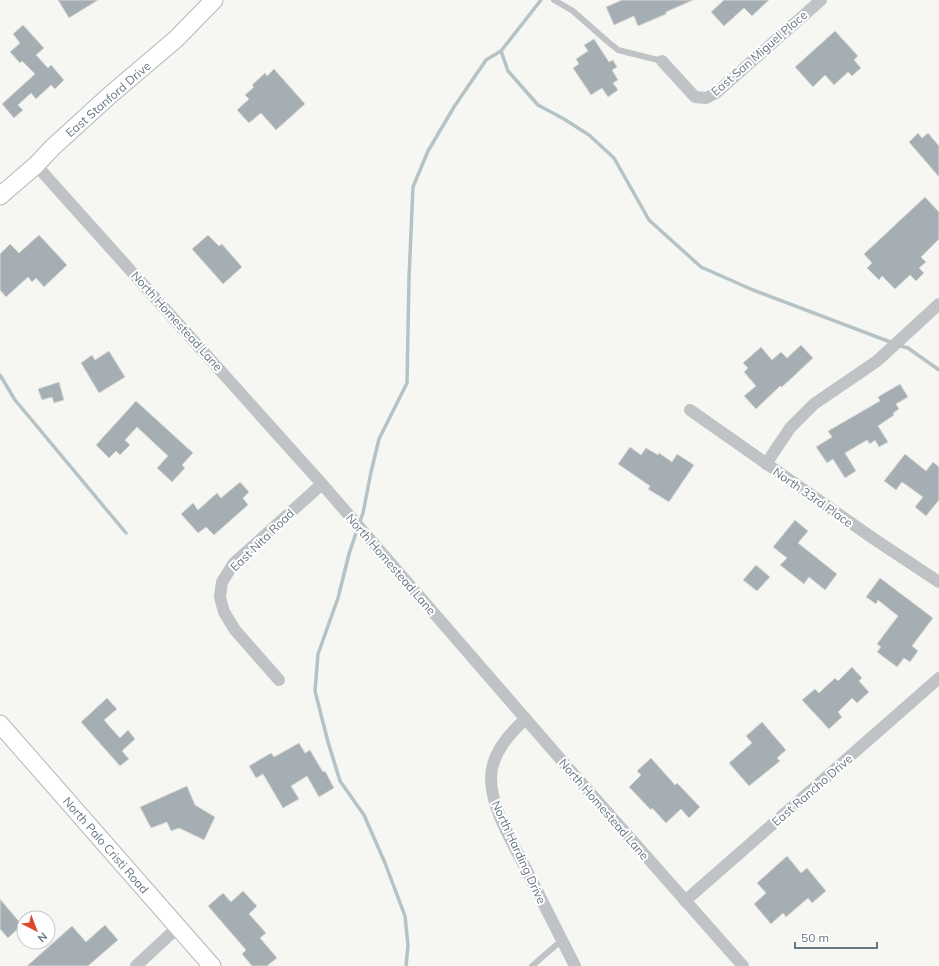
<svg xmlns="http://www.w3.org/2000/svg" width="939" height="966" viewBox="0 0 939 966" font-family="Mulish,sans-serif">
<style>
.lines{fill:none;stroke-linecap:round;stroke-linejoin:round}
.stream{stroke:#b6c3c6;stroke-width:3.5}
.building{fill:#a5aeb3;stroke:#d7d7d5}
.secondary-casing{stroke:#b1b7bb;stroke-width:19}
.lane{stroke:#bfc3c6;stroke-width:6}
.street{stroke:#bfc3c6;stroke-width:12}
.secondary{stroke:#fff;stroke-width:17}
.labels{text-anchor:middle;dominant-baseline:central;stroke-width:4;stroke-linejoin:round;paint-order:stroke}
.street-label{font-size:12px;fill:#667782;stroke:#fff}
</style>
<rect width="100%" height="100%" fill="#f6f6f2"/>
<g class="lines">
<g class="stream">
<path d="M 501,51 L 508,71 L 538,105 L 564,119 L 589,135 L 614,158 L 649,220 L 701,267 L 753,290 L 893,343"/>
<path d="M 898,345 L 908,348 L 939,370"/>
<path d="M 0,375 L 15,400 L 126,533"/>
<path d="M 359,524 L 363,513 L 371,472 L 379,439 L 407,383 L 409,278 L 413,187 L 428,151 L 454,107 L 486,60 L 501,51 L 541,0"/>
<path d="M 357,530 L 349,554 L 338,598 L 318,654 L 315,691 L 328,742 L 340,781 L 364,815 L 385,863 L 405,916 L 408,945 L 406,966"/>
</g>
</g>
<g class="building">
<path d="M 58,0 L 98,0 L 69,18 Z"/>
<path d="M 622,0 L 693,0 L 666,12 L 666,14 L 638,26 L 634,16 L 614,25 L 606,7 Z"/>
<path d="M 724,0 L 769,0 L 752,16 L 744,8 L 724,26 L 711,12 Z"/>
<path d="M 23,25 L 44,48 L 36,55 L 48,68 L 51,65 L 64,80 L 55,89 L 51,85 L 36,99 L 31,93 L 18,105 L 23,110 L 14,118 L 2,104 L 35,74 L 22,61 L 20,63 L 10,52 L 20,43 L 13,34 Z"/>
<path d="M 835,31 L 858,56 L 854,60 L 861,68 L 852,76 L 848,72 L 834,85 L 825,75 L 813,87 L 795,67 Z"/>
<path d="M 594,39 L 609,62 L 613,60 L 617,67 L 612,70 L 618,80 L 613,83 L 618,90 L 608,97 L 602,88 L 591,95 L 573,68 L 579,64 L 576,59 L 588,51 L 584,45 Z"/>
<path d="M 274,69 L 305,104 L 276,130 L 261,113 L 249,123 L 237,110 L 249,99 L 245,95 L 254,87 L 252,85 L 265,73 L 267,76 Z"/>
<path d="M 918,133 L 922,138 L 928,133 L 939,146 L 939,177 L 909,142 Z"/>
<path d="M 925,197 L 939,212 L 939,239 L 921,257 L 926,262 L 919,268 L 924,273 L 916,281 L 910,275 L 895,289 L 882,276 L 879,280 L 867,268 L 872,263 L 864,254 Z"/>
<path d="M 39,235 L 67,265 L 44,287 L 36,278 L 32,282 L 28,277 L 6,297 L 0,290 L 0,254 L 10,244 L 19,253 Z"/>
<path d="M 208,235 L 219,246 L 222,244 L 242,267 L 223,284 L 192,249 Z"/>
<path d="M 801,345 L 813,358 L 782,387 L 780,386 L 756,409 L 744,396 L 756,386 L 744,372 L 748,368 L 743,363 L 761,347 L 772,360 L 781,352 L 787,358 Z"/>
<path d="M 109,351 L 125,377 L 99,393 L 81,363 L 92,355 L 95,360 Z"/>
<path d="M 59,382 L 64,400 L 54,403 L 52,397 L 42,400 L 38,389 Z"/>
<path d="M 900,384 L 908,397 L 896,404 L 899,409 L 893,413 L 894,415 L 878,426 L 888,442 L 879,447 L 875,440 L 870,444 L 867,440 L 845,453 L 856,471 L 845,478 L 833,459 L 827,463 L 816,447 L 832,437 L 828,431 L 880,401 L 878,397 Z"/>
<path d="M 136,401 L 193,453 L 182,465 L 185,468 L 172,482 L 157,468 L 168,456 L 137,427 L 125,440 L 130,445 L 120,455 L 116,451 L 109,458 L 96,445 Z"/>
<path d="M 630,447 L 641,455 L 646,448 L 658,455 L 659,453 L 672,462 L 677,454 L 694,465 L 669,502 L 648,489 L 650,486 L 618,464 Z"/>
<path d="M 905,454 L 926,471 L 933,462 L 939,467 L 939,500 L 926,516 L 915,507 L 923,497 L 902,482 L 896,490 L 884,481 Z"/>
<path d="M 240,482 L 249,492 L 243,498 L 248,505 L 214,535 L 206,527 L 198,533 L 181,514 L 193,503 L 198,510 L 217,493 L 221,498 Z"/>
<path d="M 795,520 L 808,531 L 798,543 L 837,574 L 825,590 L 809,577 L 804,584 L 780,565 L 787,558 L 773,547 Z"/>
<path d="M 756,565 L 770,577 L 757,591 L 743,580 Z"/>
<path d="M 880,578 L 933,618 L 912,646 L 918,651 L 910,662 L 904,658 L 897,667 L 877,652 L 881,647 L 877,644 L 898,616 L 878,600 L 876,604 L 866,597 Z"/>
<path d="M 852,667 L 862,678 L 859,681 L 869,692 L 857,703 L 852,698 L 838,712 L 842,717 L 829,729 L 802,700 L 815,689 L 819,693 L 835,678 L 838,681 Z"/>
<path d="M 107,698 L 117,709 L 104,720 L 120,738 L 128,730 L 135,739 L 122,751 L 129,759 L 120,766 L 81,722 Z"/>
<path d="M 762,722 L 786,750 L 777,758 L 780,761 L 749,786 L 729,763 L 752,743 L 746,736 Z"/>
<path d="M 299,743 L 305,753 L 310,750 L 323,772 L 325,771 L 334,788 L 319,797 L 307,776 L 291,786 L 299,799 L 283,808 L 263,774 L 256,778 L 249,766 L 271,753 L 274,757 Z"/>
<path d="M 651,758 L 675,785 L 677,783 L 700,807 L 689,818 L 681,809 L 666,823 L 652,808 L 651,810 L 629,787 L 641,775 L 637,771 Z"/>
<path d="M 187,786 L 195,805 L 215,817 L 204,840 L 179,828 L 171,831 L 167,822 L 151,828 L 140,807 Z"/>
<path d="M 787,856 L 801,873 L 807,868 L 826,891 L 812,903 L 808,898 L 786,917 L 783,913 L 771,924 L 754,904 L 766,893 L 757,883 Z"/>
<path d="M 243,891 L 257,906 L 249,914 L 266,933 L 260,938 L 277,958 L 267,966 L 252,966 L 242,954 L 246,950 L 208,906 L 223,893 L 231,902 Z"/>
<path d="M 0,899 L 22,925 L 8,938 L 0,929 Z"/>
<path d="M 105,925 L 118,940 L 88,966 L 27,966 L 72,926 L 86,942 Z"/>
</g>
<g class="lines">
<defs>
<g id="secondary">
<path d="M 0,196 L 36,165 L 53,147 L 110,95 L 176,39 L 214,0"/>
<path d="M 0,724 L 212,966"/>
</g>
</defs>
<use href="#secondary" class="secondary-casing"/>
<g class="lane">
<path d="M 554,0 L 573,11 L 607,41 L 618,50 L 662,61"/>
<path d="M 532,966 L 562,940"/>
</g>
<g class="street">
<path d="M 662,61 L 695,97 L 706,98 L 716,93 L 821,0"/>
<path d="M 36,165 L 322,484 L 563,762 L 743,966"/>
<path d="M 690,410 L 874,539 L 939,582"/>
<path d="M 766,464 L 790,428 L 814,404 L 877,361 L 939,304"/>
<path d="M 279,680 L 235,630 L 224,612 L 220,597 L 222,582 L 234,563 L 322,484"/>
<path d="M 526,719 C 509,733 491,755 491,778 C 491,809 513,843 527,871 C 543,903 559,934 575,966"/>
<path d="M 685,901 L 939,678"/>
<path d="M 136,966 L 178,927"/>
</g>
<use href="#secondary" class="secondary"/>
</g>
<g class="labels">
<g class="street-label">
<text transform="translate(759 53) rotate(-41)">East San Miguel Place</text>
<text transform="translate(108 99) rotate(-41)">East Stanford Drive</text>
<text transform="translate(177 321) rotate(48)">North Homestead Lane</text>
<text transform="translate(813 497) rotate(35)">North 33rd Place</text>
<text transform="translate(262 540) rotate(-44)">East Nita Road</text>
<text transform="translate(391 564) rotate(49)">North Homestead Lane</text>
<text transform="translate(812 790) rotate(-41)">East Rancho Drive</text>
<text transform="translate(604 809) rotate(49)">North Homestead Lane</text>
<text transform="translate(106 845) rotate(49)">North Palo Cristi Road</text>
<text transform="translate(519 852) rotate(65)">North Harding Drive</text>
</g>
</g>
<g transform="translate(36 930) rotate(138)"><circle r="19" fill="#ffffff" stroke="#c2c9cd"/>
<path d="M0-3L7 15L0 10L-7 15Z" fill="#dc4a2c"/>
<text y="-6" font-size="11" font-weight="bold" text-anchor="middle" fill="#667782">N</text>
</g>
<path d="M795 942v6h82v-6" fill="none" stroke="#667782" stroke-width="2"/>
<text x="801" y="942" font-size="12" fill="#667782" stroke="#ffffff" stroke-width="3" paint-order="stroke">50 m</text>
</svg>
